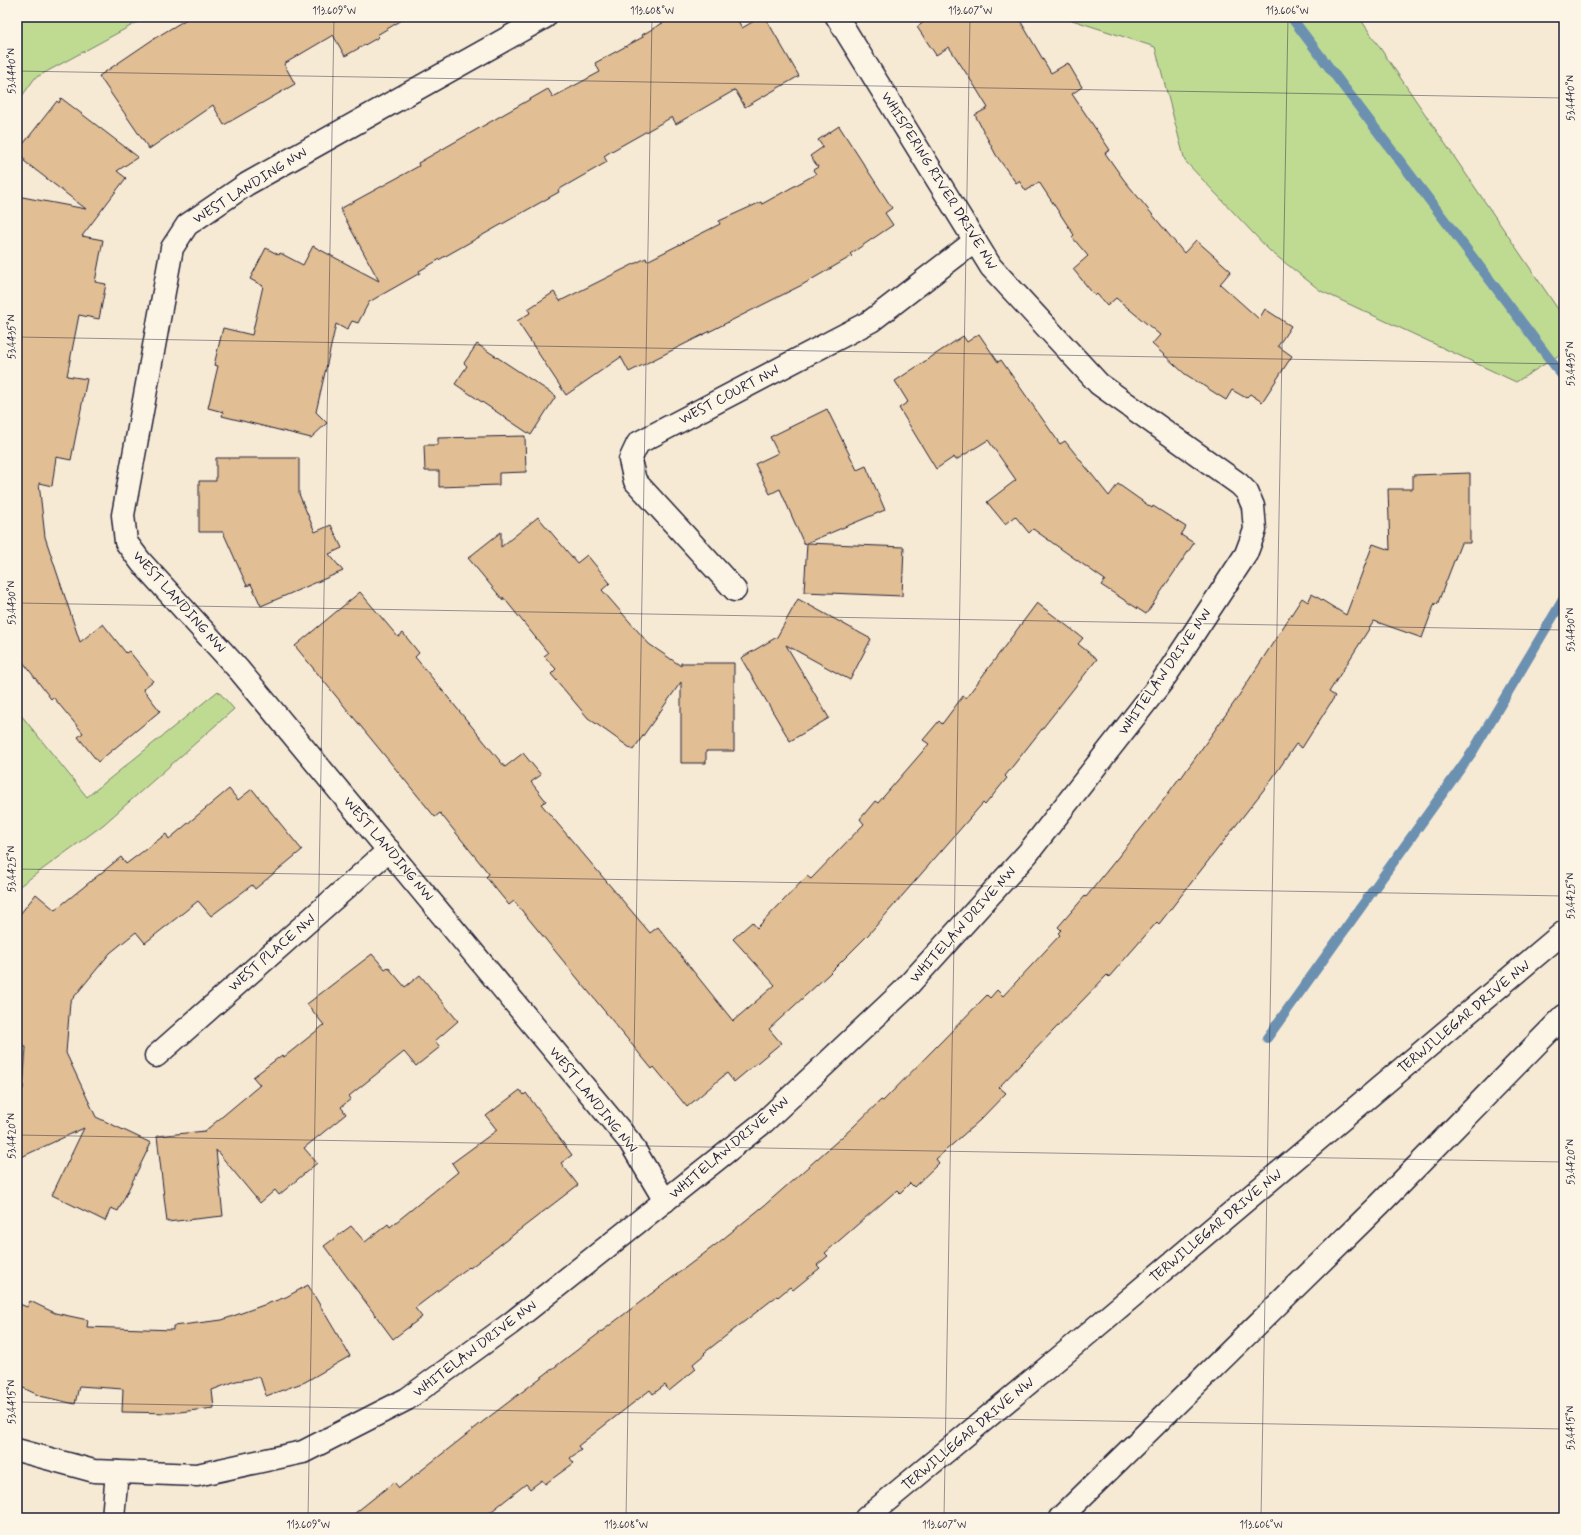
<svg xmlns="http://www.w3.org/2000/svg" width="1581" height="1535" viewBox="0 0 1581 1535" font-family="Mynerve,sans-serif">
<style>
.green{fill:#bfdb92;stroke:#707e66}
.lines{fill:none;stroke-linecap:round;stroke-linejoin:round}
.stream{stroke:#6c90b0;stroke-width:10}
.building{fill:#e1be93;stroke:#22223b}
.minor-casing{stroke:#22223b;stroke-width:25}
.secondary-casing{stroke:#22223b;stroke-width:25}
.minor{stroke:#fcf5e5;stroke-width:22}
.secondary{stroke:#fcf5e5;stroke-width:22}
.ticks{fill:none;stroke:#22223b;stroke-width:1;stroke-opacity:0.45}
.labels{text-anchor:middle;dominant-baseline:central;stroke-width:3.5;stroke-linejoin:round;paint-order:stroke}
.street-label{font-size:14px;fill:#22223b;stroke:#fcf5e5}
.neatline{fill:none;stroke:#22223b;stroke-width:1.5}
.ticks-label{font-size:10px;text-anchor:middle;fill:#22223b}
</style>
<rect width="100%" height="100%" fill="#f7ead5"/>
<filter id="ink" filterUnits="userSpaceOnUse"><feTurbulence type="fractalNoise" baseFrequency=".025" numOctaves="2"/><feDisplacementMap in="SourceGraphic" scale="8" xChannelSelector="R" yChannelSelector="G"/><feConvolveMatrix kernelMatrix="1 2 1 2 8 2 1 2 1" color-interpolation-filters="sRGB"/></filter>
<g filter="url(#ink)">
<g class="green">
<path d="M 17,17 L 147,17 L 35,78 L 17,103 Z"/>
<path d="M 1063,17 L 1359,17 L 1564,318 L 1564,352 L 1516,382 L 1321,291 L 1270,251 L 1185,161 L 1155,47 Z"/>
<path d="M 218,691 L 234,709 L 103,825 L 17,888 L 17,710 L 87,797 Z"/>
</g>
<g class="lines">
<g class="stream">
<path d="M 1291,17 L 1564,378"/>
<path d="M 1267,1038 L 1473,751 L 1564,598"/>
</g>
</g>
<g class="building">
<path d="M 190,17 L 407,17 L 377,35 L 379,37 L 345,56 L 333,35 L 284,64 L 295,84 L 224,125 L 213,105 L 149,149 L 99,76 L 155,38 Z"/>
<path d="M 673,17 L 736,17 L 742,28 L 761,17 L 765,17 L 799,76 L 745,107 L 735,90 L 676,124 L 672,117 L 610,152 L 604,156 L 607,162 L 558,190 L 559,192 L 419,271 L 420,273 L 369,302 L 358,323 L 352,321 L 347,330 L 336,324 L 316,412 L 327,423 L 311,438 L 222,416 L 223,412 L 208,408 L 218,366 L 214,365 L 223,328 L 252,335 L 263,286 L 250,279 L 266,248 L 279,255 L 280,253 L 303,265 L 313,246 L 379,281 L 340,209 L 419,166 L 418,163 L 548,89 L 553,97 L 600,72 L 595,63 L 643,37 L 642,35 Z"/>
<path d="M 931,17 L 1018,17 L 1051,73 L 1068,63 L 1082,87 L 1072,94 L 1110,150 L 1105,153 L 1124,180 L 1184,253 L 1196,240 L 1231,271 L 1220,284 L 1259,319 L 1265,309 L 1291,326 L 1278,346 L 1292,356 L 1262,402 L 1250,394 L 1246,398 L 1232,390 L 1226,400 L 1185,374 L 1152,344 L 1160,335 L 1116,298 L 1107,306 L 1097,294 L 1095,296 L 1073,269 L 1088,256 L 1072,237 L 1074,235 L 1039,182 L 1026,191 L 1019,181 L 1016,183 L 996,155 L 975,115 L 988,108 L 974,85 L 949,47 L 936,55 L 917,27 Z"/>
<path d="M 61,98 L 138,157 L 117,171 L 126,178 L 82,236 L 103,240 L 95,282 L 106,284 L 99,319 L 79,315 L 67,376 L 87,379 L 71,460 L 56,457 L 52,486 L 39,483 L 45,537 L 80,642 L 103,624 L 126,653 L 129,651 L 153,681 L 143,689 L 160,711 L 98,762 L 78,737 L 83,733 L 53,697 L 51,699 L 17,654 L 17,196 L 86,209 L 24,161 L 25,159 L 17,152 L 57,101 L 59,103 Z"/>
<path d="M 839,126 L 892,208 L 885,213 L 893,225 L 850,254 L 852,256 L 802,285 L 629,372 L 621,357 L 566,395 L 517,321 L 530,313 L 528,309 L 554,292 L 560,301 L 646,258 L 647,261 L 720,224 L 719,221 L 761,202 L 762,204 L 816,174 L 813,170 L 818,167 L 810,156 L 823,147 L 818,140 Z"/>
<path d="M 979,334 L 998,362 L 1001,360 L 1060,444 L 1065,441 L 1109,496 L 1118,484 L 1152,508 L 1153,506 L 1186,527 L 1181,535 L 1194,543 L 1146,614 L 1101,585 L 1105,580 L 1033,529 L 1029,533 L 1015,516 L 1005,524 L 987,502 L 1016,480 L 988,440 L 956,460 L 954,457 L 936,469 L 899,408 L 908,402 L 895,381 L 963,336 L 967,342 Z"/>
<path d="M 477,344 L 556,396 L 531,435 L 455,384 L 467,366 L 464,363 Z"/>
<path d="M 827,409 L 857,470 L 866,466 L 885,510 L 804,544 L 780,489 L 770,494 L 755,464 L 778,453 L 770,437 Z"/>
<path d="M 525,436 L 526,472 L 499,473 L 499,485 L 439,487 L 439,471 L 425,471 L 424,445 L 438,445 L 438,438 Z"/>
<path d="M 216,458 L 299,458 L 299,494 L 315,532 L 331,525 L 342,548 L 329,554 L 343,571 L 261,606 L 251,584 L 247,586 L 223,532 L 199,532 L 199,481 L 216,481 Z"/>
<path d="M 1470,473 L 1470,543 L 1461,543 L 1437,605 L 1435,603 L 1422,638 L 1374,621 L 1329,692 L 1335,696 L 1302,748 L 1296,744 L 1269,783 L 1159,924 L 1157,922 L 1109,977 L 1107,975 L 999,1087 L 1006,1093 L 980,1120 L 936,1159 L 939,1163 L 914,1187 L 910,1183 L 900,1193 L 897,1190 L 825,1253 L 828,1256 L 817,1265 L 820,1268 L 793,1290 L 790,1287 L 778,1297 L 777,1296 L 704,1353 L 705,1354 L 693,1364 L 696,1369 L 669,1391 L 665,1385 L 653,1394 L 650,1390 L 578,1446 L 581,1450 L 570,1458 L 574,1463 L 545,1484 L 542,1480 L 530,1489 L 526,1484 L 483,1518 L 349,1518 L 394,1482 L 399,1488 L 485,1420 L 718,1243 L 766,1204 L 852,1128 L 881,1100 L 883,1101 L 987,995 L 990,998 L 997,990 L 1003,996 L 1060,935 L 1058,933 L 1061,930 L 1058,927 L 1085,896 L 1086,897 L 1156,810 L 1180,777 L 1181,778 L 1236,700 L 1302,598 L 1308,602 L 1312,594 L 1346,615 L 1373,544 L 1390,550 L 1388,489 L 1413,489 L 1413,475 Z"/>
<path d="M 538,517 L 577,563 L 587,555 L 610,583 L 602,590 L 649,644 L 681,666 L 681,663 L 734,663 L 734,751 L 706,751 L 706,763 L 681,763 L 681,682 L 633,750 L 588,718 L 551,674 L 556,669 L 544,656 L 548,653 L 503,597 L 503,600 L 468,558 L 501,532 L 501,547 Z"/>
<path d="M 807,543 L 904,547 L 902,596 L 804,592 Z"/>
<path d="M 360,592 L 398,637 L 403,633 L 419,653 L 415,657 L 505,767 L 523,753 L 541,775 L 531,782 L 546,801 L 541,804 L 650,933 L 658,927 L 733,1021 L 775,985 L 733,939 L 752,922 L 757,928 L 807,876 L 811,879 L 864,824 L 860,819 L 875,801 L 878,803 L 929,744 L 923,740 L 939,721 L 942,724 L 963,696 L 966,698 L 1037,603 L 1083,638 L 1078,644 L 1097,659 L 1005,776 L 1007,778 L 985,805 L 983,803 L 868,935 L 829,974 L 769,1029 L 781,1043 L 734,1082 L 727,1073 L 687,1107 L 654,1067 L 652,1069 L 514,901 L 509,905 L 486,877 L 489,874 L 440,813 L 435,817 L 295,646 Z"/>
<path d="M 798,599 L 871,639 L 850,680 L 786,645 L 829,718 L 790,741 L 741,658 L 777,637 Z"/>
<path d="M 229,789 L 238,800 L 252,789 L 302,850 L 255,889 L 252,885 L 211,916 L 198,901 L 145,943 L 136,932 L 110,953 L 70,1002 L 66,1053 L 96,1117 L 151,1143 L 118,1211 L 111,1208 L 105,1221 L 52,1195 L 84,1128 L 17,1159 L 17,1092 L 23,1089 L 26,1047 L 17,1046 L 17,918 L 36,894 L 55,910 L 121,857 L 126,864 L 166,834 L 169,839 Z"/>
<path d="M 372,954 L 385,969 L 388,967 L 405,987 L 420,975 L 458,1021 L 435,1041 L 440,1047 L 416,1066 L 404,1052 L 349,1096 L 351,1099 L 341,1107 L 346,1114 L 304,1148 L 317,1163 L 279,1195 L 275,1190 L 260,1203 L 216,1150 L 223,1216 L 167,1222 L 157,1136 L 205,1131 L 260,1085 L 253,1077 L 282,1055 L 284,1057 L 324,1025 L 307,1004 Z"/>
<path d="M 520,1090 L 524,1095 L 526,1093 L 572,1155 L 561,1163 L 578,1185 L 470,1268 L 469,1267 L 415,1308 L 422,1317 L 393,1339 L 324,1246 L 351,1226 L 365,1242 L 388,1224 L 390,1227 L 458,1172 L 452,1163 L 497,1130 L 486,1116 Z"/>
<path d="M 308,1285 L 350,1356 L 305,1382 L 266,1396 L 260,1377 L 236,1381 L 212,1390 L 214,1408 L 171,1413 L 122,1412 L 123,1389 L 79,1386 L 75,1404 L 40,1396 L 17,1385 L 17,1303 L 27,1307 L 30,1301 L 55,1313 L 88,1320 L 87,1327 L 173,1330 L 173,1326 L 222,1320 L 286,1297 Z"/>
</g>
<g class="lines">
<defs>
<g id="minor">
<path d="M 545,17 L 247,184 L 187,225 L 172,248 L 123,515 L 126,542 L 141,562 L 239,670 L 630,1142 L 665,1201"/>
<path d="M 735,590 L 635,481 L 630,460 L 638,443 L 871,321 L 975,241"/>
<path d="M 156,1056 L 389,850"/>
<path d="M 17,1450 L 94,1471 L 197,1475 L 303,1452 L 407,1399 L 510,1324 L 764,1122 L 903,991 L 1028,853 L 1161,683 L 1246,554 L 1255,530 L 1253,506 L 1247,492 L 1239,484 L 1099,384 L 991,267 L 837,17"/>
<path d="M 113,1518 L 117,1472"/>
</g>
<g id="secondary">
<path d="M 866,1518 L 1071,1348 L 1564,932"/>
<path d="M 1060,1518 L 1380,1204 L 1564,1016"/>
</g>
</defs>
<use href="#minor" class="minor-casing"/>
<use href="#secondary" class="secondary-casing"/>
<use href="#minor" class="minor"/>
<use href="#secondary" class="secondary"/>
</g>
</g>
<path class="ticks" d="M 17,71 L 1564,98M 17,337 L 1564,364M 17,603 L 1564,630M 17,869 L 1564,896M 17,1135 L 1564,1162M 17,1402 L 1564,1429M 308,1518 L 334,17M 626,1518 L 652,17M 944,1518 L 970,17M 1261,1518 L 1288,17"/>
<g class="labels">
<g class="street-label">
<text transform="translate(939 181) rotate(58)">WHISPERING RIVER DRIVE NW</text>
<text transform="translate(250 186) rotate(-32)">WEST LANDING NW</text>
<text transform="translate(729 395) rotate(-28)">WEST COURT NW</text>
<text transform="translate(179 602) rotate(48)">WEST LANDING NW</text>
<text transform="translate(1165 672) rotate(-55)">WHITELAW DRIVE NW</text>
<text transform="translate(388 849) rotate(50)">WEST LANDING NW</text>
<text transform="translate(963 925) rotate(-48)">WHITELAW DRIVE NW</text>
<text transform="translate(272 953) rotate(-41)">WEST PLACE NW</text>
<text transform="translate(1464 1017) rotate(-40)">TERWILLEGAR DRIVE NW</text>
<text transform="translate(593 1100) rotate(51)">WEST LANDING NW</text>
<text transform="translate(729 1148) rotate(-40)">WHITELAW DRIVE NW</text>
<text transform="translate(1216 1226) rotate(-40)">TERWILLEGAR DRIVE NW</text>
<text transform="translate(475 1349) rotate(-37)">WHITELAW DRIVE NW</text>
<text transform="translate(968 1434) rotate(-40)">TERWILLEGAR DRIVE NW</text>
</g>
</g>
<rect width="1581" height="1535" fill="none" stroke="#fcf5e5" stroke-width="44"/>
<rect x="22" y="22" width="1537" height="1491" class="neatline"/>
<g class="ticks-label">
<text x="334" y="14">113.609°W</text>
<text x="652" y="14">113.608°W</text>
<text x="970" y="14">113.607°W</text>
<text x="1287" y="14">113.606°W</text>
<text transform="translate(11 71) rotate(-90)" y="4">53.4440°N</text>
<text transform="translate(1570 98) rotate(-90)" y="4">53.4440°N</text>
<text transform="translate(11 337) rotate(-90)" y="4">53.4435°N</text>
<text transform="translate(1570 364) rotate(-90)" y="4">53.4435°N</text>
<text transform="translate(11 603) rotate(-90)" y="4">53.4430°N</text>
<text transform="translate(1570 630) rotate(-90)" y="4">53.4430°N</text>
<text transform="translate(11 869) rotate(-90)" y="4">53.4425°N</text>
<text transform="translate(1570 896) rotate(-90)" y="4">53.4425°N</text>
<text transform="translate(11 1136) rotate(-90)" y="4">53.4420°N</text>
<text transform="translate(1570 1162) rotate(-90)" y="4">53.4420°N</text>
<text transform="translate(11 1402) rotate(-90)" y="4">53.4415°N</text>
<text transform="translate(1570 1428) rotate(-90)" y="4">53.4415°N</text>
<text x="308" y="1528">113.609°W</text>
<text x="626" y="1528">113.608°W</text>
<text x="944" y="1528">113.607°W</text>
<text x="1261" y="1528">113.606°W</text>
</g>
</svg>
